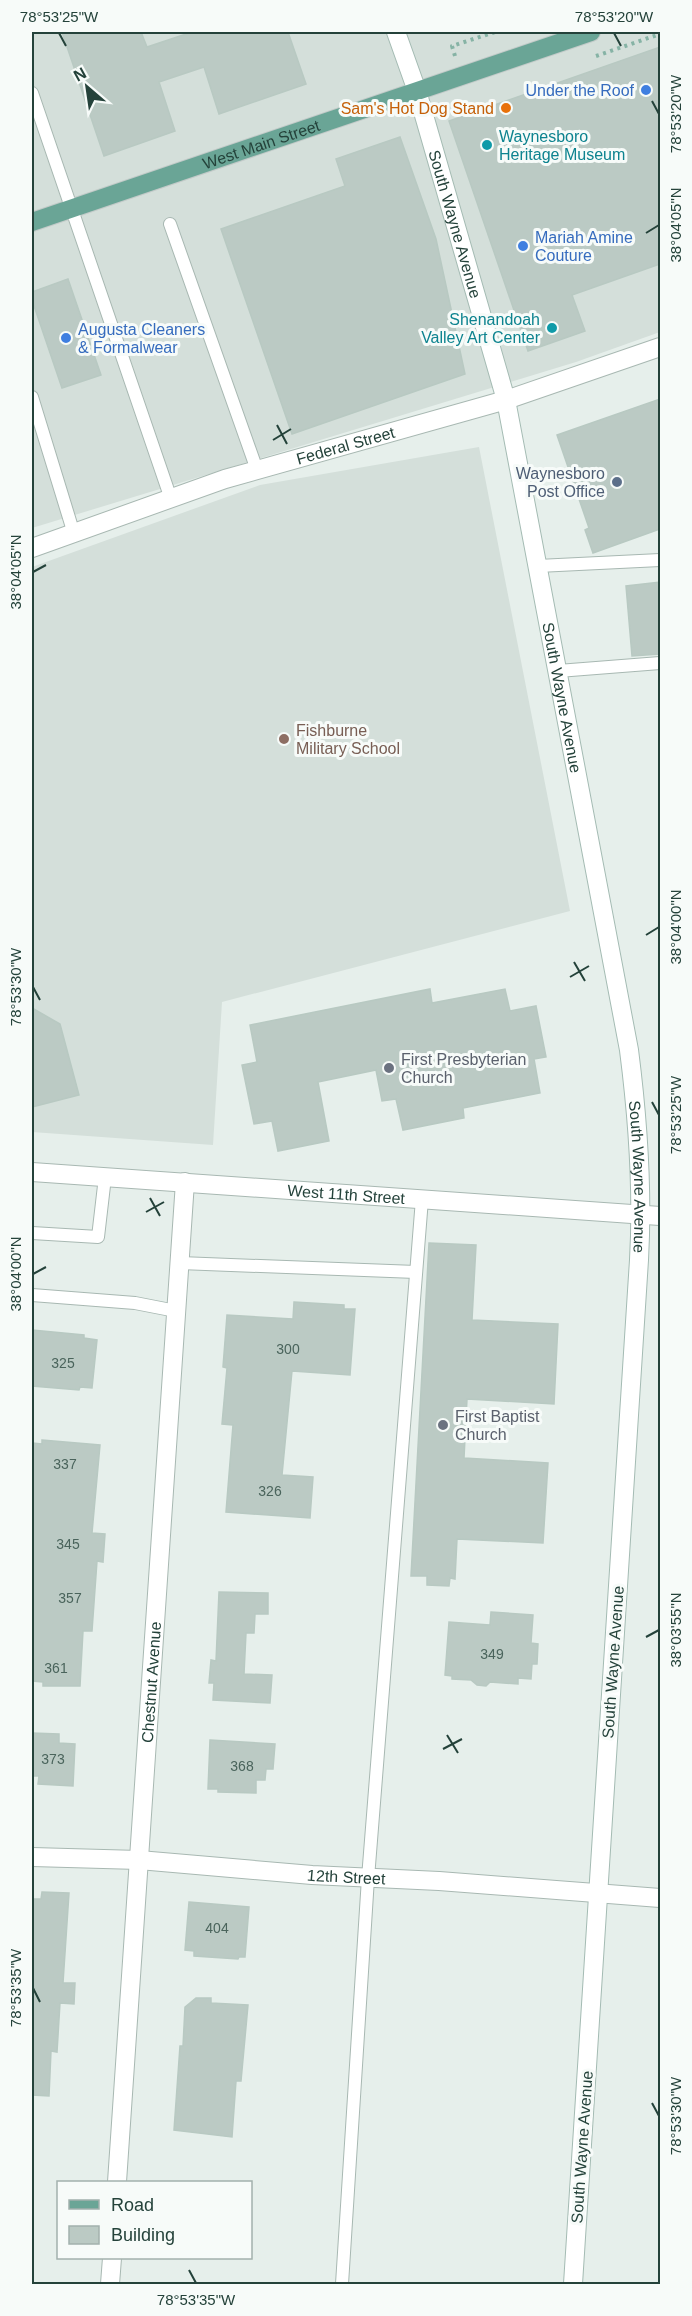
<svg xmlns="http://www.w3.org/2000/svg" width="692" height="2316" viewBox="0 0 692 2316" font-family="Helvetica,sans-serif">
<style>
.built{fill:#d4dfda}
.building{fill:#bbcac4;stroke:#b8c9c2;stroke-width:1.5}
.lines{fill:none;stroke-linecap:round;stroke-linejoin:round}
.service-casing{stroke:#a8b8b2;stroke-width:14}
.minor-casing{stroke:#a8b8b2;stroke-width:20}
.tertiary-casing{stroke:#a8b8b2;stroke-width:20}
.secondary-casing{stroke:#a4bbb3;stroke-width:20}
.primary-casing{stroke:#c2cac8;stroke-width:20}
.path{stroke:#86b3a5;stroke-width:4;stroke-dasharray:3 4.5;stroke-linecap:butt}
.service{stroke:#fff;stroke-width:12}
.minor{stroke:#fff;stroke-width:18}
.tertiary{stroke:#fff;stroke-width:18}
.secondary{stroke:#fff;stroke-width:18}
.primary{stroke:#6aa596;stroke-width:18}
.ticks{fill:none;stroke:#24423a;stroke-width:2}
.shop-dot{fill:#3f7fe0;stroke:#f7fbf9;stroke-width:2}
.food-dot{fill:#e8710a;stroke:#f7fbf9;stroke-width:2}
.culture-dot{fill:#0f9aa8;stroke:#f7fbf9;stroke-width:2}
.service-dot{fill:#5c6f8a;stroke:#f7fbf9;stroke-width:2}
.education-dot{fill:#8d6e63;stroke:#f7fbf9;stroke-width:2}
.worship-dot{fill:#6b7280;stroke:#f7fbf9;stroke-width:2}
.labels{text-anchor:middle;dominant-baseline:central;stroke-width:6;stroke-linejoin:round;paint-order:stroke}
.number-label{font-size:14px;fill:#4a645c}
.shop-label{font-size:16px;fill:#366cbe;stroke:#f7fbf9;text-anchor:start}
.food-label{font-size:16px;fill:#c56008;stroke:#f7fbf9;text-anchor:end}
.culture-label{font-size:16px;fill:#0d838f;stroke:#f7fbf9;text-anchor:start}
.street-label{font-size:16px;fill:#24423a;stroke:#f7fbf9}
.service-label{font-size:16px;fill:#4e5e75;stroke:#f7fbf9;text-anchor:end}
.education-label{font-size:16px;fill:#785e54;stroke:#f7fbf9;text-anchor:start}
.worship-label{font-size:16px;fill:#5b616d;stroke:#f7fbf9;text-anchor:start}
.neatline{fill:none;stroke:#24423a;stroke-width:2}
.ticks-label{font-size:15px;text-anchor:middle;fill:#24423a}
</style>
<rect width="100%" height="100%" fill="#e6efeb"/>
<g class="built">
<path d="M 32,32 L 660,32 L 660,332 L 576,362 L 32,528 Z"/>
<path d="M 479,447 L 570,911 L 222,1002 L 213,1145 L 32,1132 L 32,567 L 260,485 Z"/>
</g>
<g class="building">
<path d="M 62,32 L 141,32 L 147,47 L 192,32 L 288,32 L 306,84 L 219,114 L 204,67 L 159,82 L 175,131 L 104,156 Z"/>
<path d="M 660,47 L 660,264 L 572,295 L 585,331 L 528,351 L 449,121 Z"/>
<path d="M 400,137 L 436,239 L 465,374 L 292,434 L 221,229 L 345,186 L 336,159 Z"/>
<path d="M 68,279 L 101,375 L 62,388 L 32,300 L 32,292 Z"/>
<path d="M 660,399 L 660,529 L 593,553 L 585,530 L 589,528 L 557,435 Z"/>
<path d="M 660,582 L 660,654 L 632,656 L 626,586 Z"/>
<path d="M 430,989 L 432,1003 L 505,989 L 510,1011 L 536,1006 L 546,1057 L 534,1059 L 540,1093 L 463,1108 L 464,1118 L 403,1130 L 396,1099 L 382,1101 L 376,1070 L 318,1082 L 329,1141 L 278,1151 L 272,1121 L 254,1124 L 242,1065 L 257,1062 L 250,1025 Z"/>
<path d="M 32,1008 L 60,1024 L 79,1095 L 32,1107 Z"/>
<path d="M 429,1243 L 476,1245 L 472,1320 L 558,1324 L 554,1404 L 467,1399 L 464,1458 L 548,1463 L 543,1543 L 457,1539 L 455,1579 L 450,1578 L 449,1586 L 427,1585 L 427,1576 L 411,1576 Z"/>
<path d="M 294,1302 L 344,1305 L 344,1309 L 355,1309 L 350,1375 L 292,1371 L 282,1475 L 313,1477 L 310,1518 L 226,1512 L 233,1425 L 222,1424 L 227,1368 L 223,1367 L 227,1315 L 293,1319 Z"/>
<path d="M 32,1330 L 84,1335 L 84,1338 L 97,1340 L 92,1388 L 80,1387 L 79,1390 L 32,1386 Z"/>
<path d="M 42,1440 L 100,1445 L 92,1533 L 105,1534 L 103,1562 L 97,1561 L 92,1631 L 83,1631 L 80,1686 L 43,1686 L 43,1682 L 32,1681 L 32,1457 L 33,1443 L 42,1444 Z"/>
<path d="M 219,1592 L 268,1593 L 268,1614 L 255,1614 L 254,1633 L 246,1633 L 244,1674 L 272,1675 L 270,1703 L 213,1700 L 214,1683 L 209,1683 L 211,1660 L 216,1661 Z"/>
<path d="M 491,1612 L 533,1615 L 531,1643 L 538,1644 L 537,1664 L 532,1664 L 531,1679 L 518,1678 L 518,1684 L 490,1682 L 486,1686 L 477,1685 L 471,1680 L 452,1679 L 452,1676 L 445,1675 L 449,1622 L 490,1625 Z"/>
<path d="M 32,1733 L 59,1734 L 59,1743 L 75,1744 L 73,1786 L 38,1784 L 39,1776 L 32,1776 Z"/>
<path d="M 210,1740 L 275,1744 L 273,1769 L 266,1769 L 265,1780 L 256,1780 L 256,1793 L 218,1792 L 218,1789 L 208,1789 Z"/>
<path d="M 42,1892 L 69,1893 L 63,1983 L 75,1983 L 74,2004 L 60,2003 L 57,2052 L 51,2051 L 49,2096 L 32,2095 L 32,1899 L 41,1899 Z"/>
<path d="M 189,1902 L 249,1907 L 245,1957 L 239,1957 L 238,1959 L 194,1956 L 194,1951 L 185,1950 Z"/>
<path d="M 196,1998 L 211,1998 L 211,2003 L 248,2005 L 241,2081 L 236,2081 L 232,2137 L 174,2130 L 180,2046 L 183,2046 L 185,2007 Z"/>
</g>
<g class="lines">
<defs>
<g id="service">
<path d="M 32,93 L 171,499"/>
<path d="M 170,224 L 257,470"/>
<path d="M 32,397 L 74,534"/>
<path d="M 538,566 L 660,560"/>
<path d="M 558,671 L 660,663"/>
<path d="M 32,1233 L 98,1237 L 105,1177"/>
<path d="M 180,1263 L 416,1272"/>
<path d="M 32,1295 L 135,1303 L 176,1311"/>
<path d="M 342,2284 L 368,1878 L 422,1199"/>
</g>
<g id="minor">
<path id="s1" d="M 32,548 L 225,479 L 506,400 L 660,347"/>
<path id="s2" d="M 32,1857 L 139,1860 L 312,1875 L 439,1881 L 660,1898"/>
<path id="s3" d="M 117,2182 L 185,1182"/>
<path d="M 110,2284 L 112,2258"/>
</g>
<g id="tertiary">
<path id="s4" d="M 32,1172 L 660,1216"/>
</g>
<g id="secondary">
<path id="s5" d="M 396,32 L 417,91 L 506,400 L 629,1050 C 638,1120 643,1189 639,1260 L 573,2284"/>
</g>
<g id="primary">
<path id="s6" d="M 32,222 L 591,32"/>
</g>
</defs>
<use href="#service" class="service-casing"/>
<use href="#minor" class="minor-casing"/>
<use href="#tertiary" class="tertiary-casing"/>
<use href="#secondary" class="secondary-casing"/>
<use href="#primary" class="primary-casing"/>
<g class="path">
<path d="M 455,56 L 452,46 L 495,32"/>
<path d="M 596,56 L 660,34"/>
</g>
<use href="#service" class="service"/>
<use href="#minor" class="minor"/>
<use href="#tertiary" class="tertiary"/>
<use href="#secondary" class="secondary"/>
<use href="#primary" class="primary"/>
</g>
<path class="ticks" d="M 59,33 L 66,46M 614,33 L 621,46M 652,101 L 659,114M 646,233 L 659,225M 277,425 L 287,444M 273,440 L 291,429M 33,572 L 46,565M 646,935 L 659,927M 574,962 L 585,981M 570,977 L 589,966M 33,987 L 40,1000M 652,1102 L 659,1115M 150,1198 L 160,1216M 146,1212 L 164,1202M 33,1274 L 46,1267M 646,1637 L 659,1630M 447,1735 L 458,1753M 443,1749 L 462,1739M 33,1988 L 40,2002M 652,2103 L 659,2116M 189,2270 L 196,2283"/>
<g class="shop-dot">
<circle cx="646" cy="90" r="6"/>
<circle cx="523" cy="246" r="6"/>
<circle cx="66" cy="338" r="6"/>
</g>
<circle class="food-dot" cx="506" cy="108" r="6"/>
<g class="culture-dot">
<circle cx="487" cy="145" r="6"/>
<circle cx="552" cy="328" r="6"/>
</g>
<circle class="service-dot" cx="617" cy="482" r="6"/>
<circle class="education-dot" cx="284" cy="739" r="6"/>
<g class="worship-dot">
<circle cx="389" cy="1068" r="6"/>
<circle cx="443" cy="1425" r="6"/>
</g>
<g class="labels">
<g class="number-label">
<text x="288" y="1349">300</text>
<text x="63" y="1363">325</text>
<text x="65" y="1464">337</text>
<text x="270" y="1491">326</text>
<text x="68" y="1544">345</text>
<text x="70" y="1598">357</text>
<text x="492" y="1654">349</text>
<text x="56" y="1668">361</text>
<text x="53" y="1759">373</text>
<text x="242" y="1766">368</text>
<text x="217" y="1928">404</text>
</g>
<g class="shop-label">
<text x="634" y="90" text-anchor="end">Under the Roof</text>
<text x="535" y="237">Mariah Amine<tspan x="535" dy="18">Couture</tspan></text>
<text x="78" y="329">Augusta Cleaners<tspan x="78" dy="18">&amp; Formalwear</tspan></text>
</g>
<g class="food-label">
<text x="494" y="108">Sam's Hot Dog Stand</text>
</g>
<g class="culture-label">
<text x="499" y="136">Waynesboro<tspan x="499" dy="18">Heritage Museum</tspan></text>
<text x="540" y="319" text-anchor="end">Shenandoah<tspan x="540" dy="18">Valley Art Center</tspan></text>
</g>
<g class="street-label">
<text stroke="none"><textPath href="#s6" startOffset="242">West Main Street</textPath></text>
<text stroke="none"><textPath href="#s5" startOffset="201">South Wayne Avenue</textPath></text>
<text stroke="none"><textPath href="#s1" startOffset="330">Federal Street</textPath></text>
<text stroke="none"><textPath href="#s5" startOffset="687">South Wayne Avenue</textPath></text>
<text stroke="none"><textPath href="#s5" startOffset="1173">South Wayne Avenue</textPath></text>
<text stroke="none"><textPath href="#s4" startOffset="315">West 11th Street</textPath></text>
<text transform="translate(613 1662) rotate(-86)">South Wayne Avenue</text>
<text stroke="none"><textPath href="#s3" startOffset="501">Chestnut Avenue</textPath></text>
<text stroke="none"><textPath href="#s2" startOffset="315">12th Street</textPath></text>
<text transform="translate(582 2147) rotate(-86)">South Wayne Avenue</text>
</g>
<g class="service-label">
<text x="605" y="473">Waynesboro<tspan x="605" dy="18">Post Office</tspan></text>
</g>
<g class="education-label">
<text x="296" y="730">Fishburne<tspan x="296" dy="18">Military School</tspan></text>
</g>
<g class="worship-label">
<text x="401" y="1059">First Presbyterian<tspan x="401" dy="18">Church</tspan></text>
<text x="455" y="1416">First Baptist<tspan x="455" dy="18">Church</tspan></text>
</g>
</g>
<rect width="692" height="2316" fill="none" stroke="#f7fbf9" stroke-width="66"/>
<rect x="57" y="2181" width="195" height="78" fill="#f7fbf9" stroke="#a3b1ad" stroke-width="1.5"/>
<rect x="69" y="2200" width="30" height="9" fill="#6aa596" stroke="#a3b1ad" stroke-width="1.5"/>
<text x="111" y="2211" font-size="18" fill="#24423a">Road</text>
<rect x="69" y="2226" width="30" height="18" fill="#bbcac4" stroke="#a3b1ad" stroke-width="1.5"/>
<text x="111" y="2241" font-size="18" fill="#24423a">Building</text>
<g transform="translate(87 87) rotate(331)" stroke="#f7fbf9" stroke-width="4.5" paint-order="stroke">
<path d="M0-4.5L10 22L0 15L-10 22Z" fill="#24423a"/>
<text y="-9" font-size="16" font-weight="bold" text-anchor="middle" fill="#24423a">N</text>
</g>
<rect x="33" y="33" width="626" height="2250" class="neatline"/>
<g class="ticks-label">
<text x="59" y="22">78°53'25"W</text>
<text x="614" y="22">78°53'20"W</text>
<text transform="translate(676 114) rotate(-90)" y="5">78°53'20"W</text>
<text transform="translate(676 225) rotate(-90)" y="5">38°04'05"N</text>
<text transform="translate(16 572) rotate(-90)" y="5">38°04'05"N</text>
<text transform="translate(676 927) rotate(-90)" y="5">38°04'00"N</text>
<text transform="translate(16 987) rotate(-90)" y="5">78°53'30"W</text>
<text transform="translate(676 1115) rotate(-90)" y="5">78°53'25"W</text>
<text transform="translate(16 1274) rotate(-90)" y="5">38°04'00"N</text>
<text transform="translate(676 1630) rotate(-90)" y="5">38°03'55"N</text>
<text transform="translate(16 1988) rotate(-90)" y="5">78°53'35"W</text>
<text transform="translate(676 2116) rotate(-90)" y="5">78°53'30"W</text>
<text x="196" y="2305">78°53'35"W</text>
</g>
</svg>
